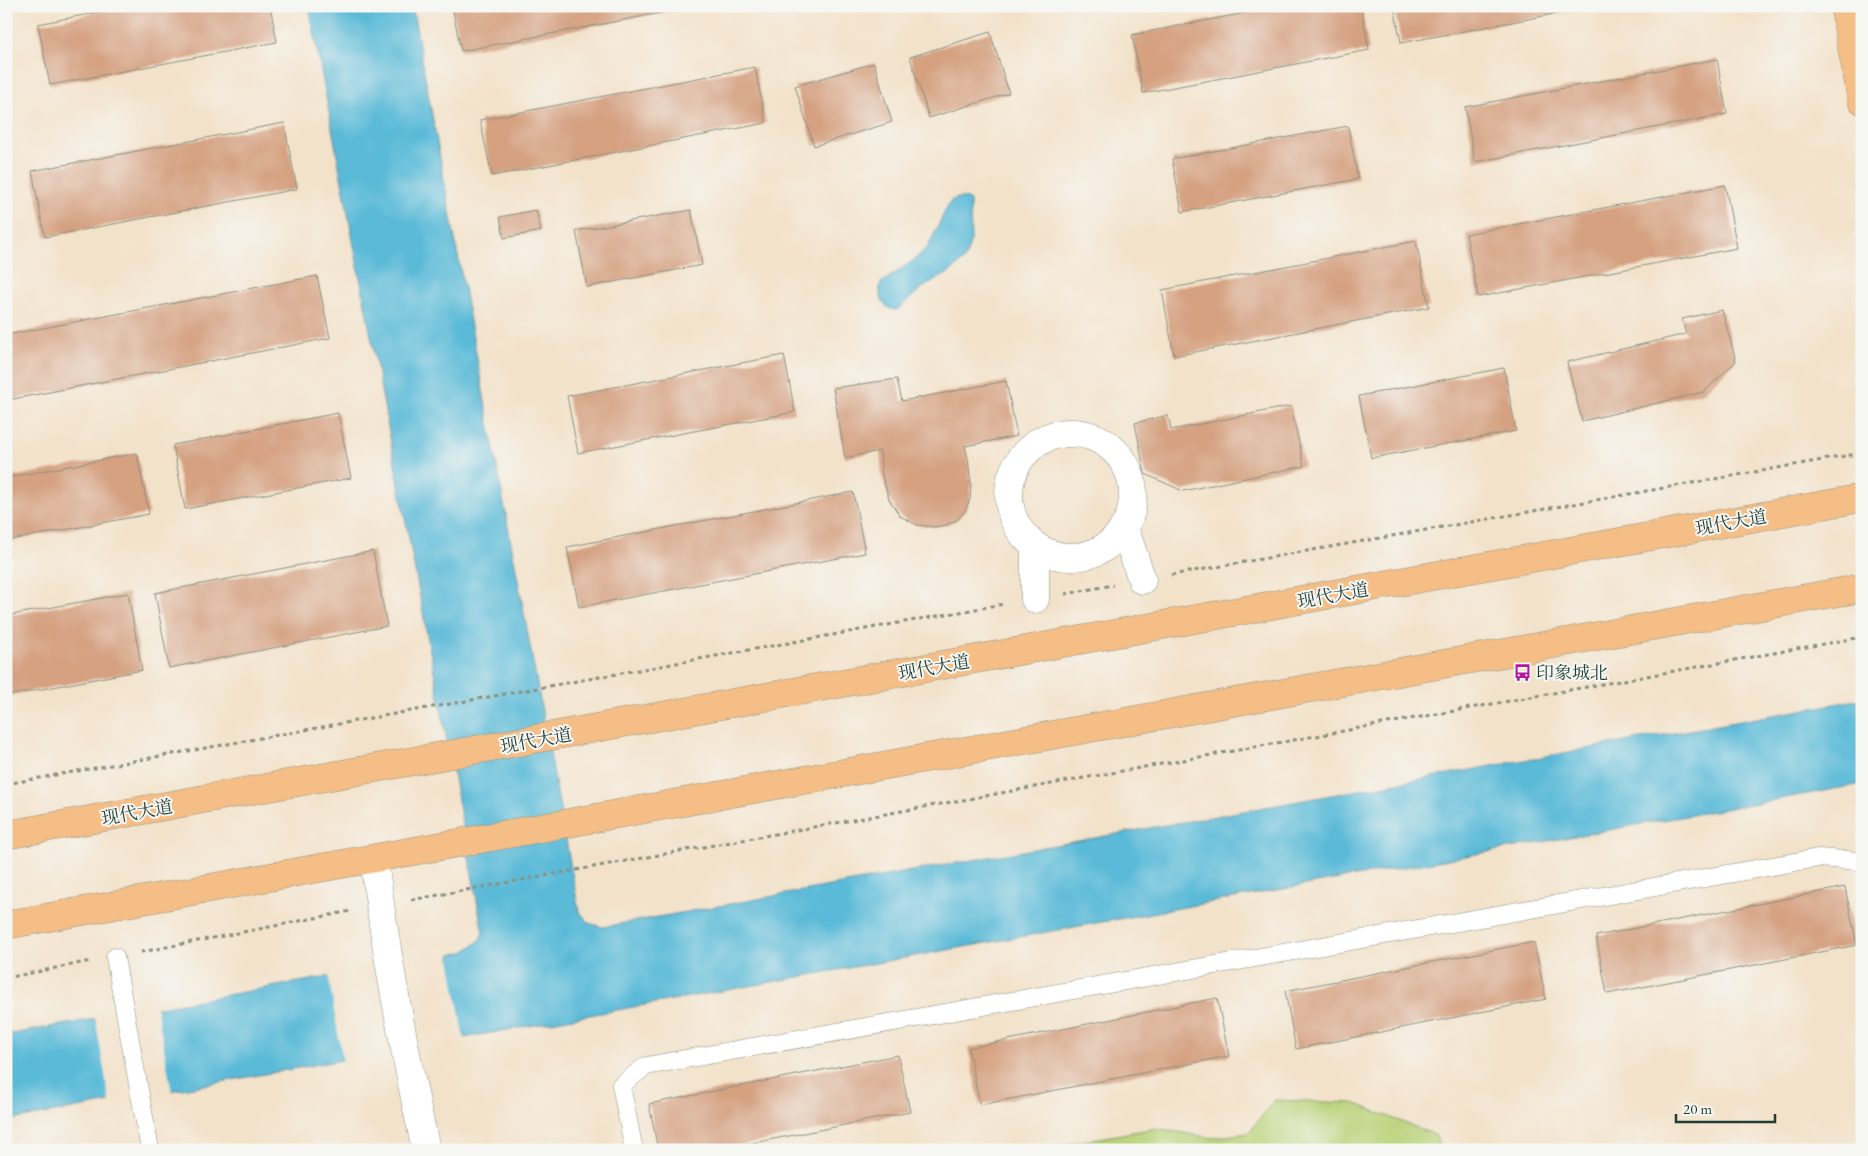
<svg xmlns="http://www.w3.org/2000/svg" width="1868" height="1156" viewBox="0 0 1868 1156" font-family="'EB Garamond','Noto Serif SC',serif">
<style>
.green{fill:#b9d379;stroke:#6c8856}
.water{fill:#5abad8;stroke:#3c7c86}
.pier{fill:#f3e2ca}
.building{fill:#d5a181}
.lines{fill:none;stroke-linecap:round;stroke-linejoin:round}
.lane-casing{stroke:#89907f;stroke-width:19}
.street-casing{stroke:#89907f;stroke-width:29}
.primary-casing{stroke:#89907f;stroke-width:29}
.path{stroke:#89907f;stroke-width:3;stroke-dasharray:4 4;stroke-linecap:butt}
.lane{stroke:#fff;stroke-width:18}
.street{stroke:#fff;stroke-width:28}
.primary{stroke:#f5be86;stroke-width:28}
.labels{text-anchor:middle;dominant-baseline:central;stroke-width:4;stroke-linejoin:round;paint-order:stroke}
.street-label{font-size:18px;fill:#1f3d34;stroke:#f6f6f2}
.poi-label{font-size:18px;fill:#1f3d34;stroke:#f6f6f2;text-anchor:start}
</style>
<rect width="100%" height="100%" fill="#f6f6f2"/>
<filter id="ink" filterUnits="userSpaceOnUse"><feTurbulence type="fractalNoise" baseFrequency=".02" numOctaves="2"/><feDisplacementMap in="SourceGraphic" scale="10" xChannelSelector="R" yChannelSelector="G"/><feConvolveMatrix kernelMatrix="1 2 1 2 8 2 1 2 1" color-interpolation-filters="sRGB"/></filter>
<filter id="wash" filterUnits="userSpaceOnUse"><feTurbulence type="fractalNoise" baseFrequency=".0096" numOctaves="4" result="noise"/><feDisplacementMap in="SourceGraphic" scale="20" xChannelSelector="R" yChannelSelector="G"/><feGaussianBlur stdDeviation="1.12" result="paint"/><feColorMatrix in="noise" values="0 0 0 0 0 0 0 0 0 0 0 0 0 0 0 0 0 1.4 0 .05"/><feComposite in="paint" operator="in"/></filter>
<g filter="url(#wash)">
<rect width="100%" height="100%" fill="#f3e2ca"/>
<path class="green" d="M 1274,1100 L 1354,1103 L 1435,1135 L 1442,1150 L 1052,1150 L 1060,1145 L 1156,1128 L 1211,1138 L 1249,1133 Z"/>
<g class="water">
<path d="M 309,6 L 412,6 L 579,911 L 589,923 L 603,927 L 1862,699 L 1862,784 L 6,1121 L 6,1035 L 464,952 L 479,941 L 483,933 Z"/>
<path d="M 958,198 L 965,198 L 970,201 L 971,240 L 965,259 L 950,272 L 922,288 L 897,310 C 883,310 877,295 881,283 L 914,260 L 928,247 L 948,205 L 952,200 Z"/>
</g>
<g class="pier">
<path d="M 449,952 L 464,1040 L 343,1062 L 328,974 Z"/>
<path d="M 156,1005 L 172,1093 L 110,1104 L 95,1016 Z"/>
</g>
<g id="blocks">
<g class="building">
<path d="M 130,6 L 270,6 L 277,42 L 50,85 L 38,24 Z"/>
<path d="M 452,6 L 692,6 L 692,7 L 461,51 Z"/>
<path d="M 1281,6 L 1361,6 L 1369,50 L 1143,93 L 1132,35 Z"/>
<path d="M 1394,6 L 1591,6 L 1591,7 L 1401,43 Z"/>
<path d="M 990,32 L 1009,93 L 929,118 L 910,57 Z"/>
<path d="M 1717,59 L 1727,114 L 1475,162 L 1465,107 Z"/>
<path d="M 874,63 L 892,122 L 814,146 L 795,86 Z"/>
<path d="M 755,67 L 766,123 L 492,176 L 480,120 Z"/>
<path d="M 284,123 L 297,189 L 45,237 L 32,171 Z"/>
<path d="M 1348,126 L 1358,179 L 1182,212 L 1172,159 Z"/>
<path d="M 1725,185 L 1737,248 L 1478,297 L 1466,234 Z"/>
<path d="M 536,210 L 541,231 L 504,238 L 500,217 Z"/>
<path d="M 691,210 L 702,265 L 587,287 L 576,231 Z"/>
<path d="M 1416,241 L 1429,307 L 1174,356 L 1162,290 Z"/>
<path d="M 317,276 L 330,338 L 8,400 L 6,335 Z"/>
<path d="M 1722,310 L 1736,361 L 1704,392 L 1582,421 L 1567,362 L 1686,334 L 1682,319 Z"/>
<path d="M 784,355 L 795,412 L 578,453 L 567,396 Z"/>
<path d="M 1504,368 L 1516,431 L 1371,458 L 1359,396 Z"/>
<path d="M 897,379 L 902,401 L 1006,381 L 1017,436 L 965,446 L 968,459 L 971,484 L 970,499 L 965,511 L 957,520 L 946,525 L 934,527 L 917,525 L 900,516 L 889,499 L 882,476 L 880,451 L 845,458 L 833,388 Z"/>
<path d="M 1291,406 L 1304,466 L 1183,491 L 1145,474 L 1135,423 L 1168,415 L 1171,430 Z"/>
<path d="M 338,413 L 351,478 L 185,509 L 173,445 Z"/>
<path d="M 137,453 L 149,514 L 6,541 L 6,478 Z"/>
<path d="M 853,492 L 865,553 L 579,607 L 567,547 Z"/>
<path d="M 373,551 L 387,626 L 169,668 L 155,593 Z"/>
<path d="M 128,593 L 142,670 L 6,696 L 6,616 Z"/>
<path d="M 1845,887 L 1857,945 L 1607,994 L 1596,936 Z"/>
<path d="M 1534,942 L 1546,999 L 1296,1049 L 1285,991 Z"/>
<path d="M 1217,998 L 1229,1056 L 980,1105 L 968,1048 Z"/>
<path d="M 898,1055 L 910,1112 L 718,1150 L 658,1150 L 649,1104 Z"/>
</g>
</g>
</g>
<g filter="url(#ink)">
<use href="#blocks" fill-opacity="0" stroke="#89907f" stroke-width="1"/>
<g class="lines">
<defs>
<g id="lane">
<path d="M 115,957 L 150,1150"/>
<path d="M 634,1150 L 621,1085 L 646,1066 L 1818,858 L 1859,861 L 1862,864"/>
</g>
<g id="street">
<circle cx="1071" cy="495" r="62"/>
<path d="M 1124,527 L 1142,580"/>
<path d="M 1035,599 L 1035,547"/>
<path d="M 374,859 C 386,957 405,1054 426,1150"/>
</g>
<g id="primary">
<path d="M 1844,6 L 1862,100"/>
<path d="M 6,835 L 1862,498"/>
<path d="M 6,925 L 1862,588"/>
</g>
</defs>
<use href="#lane" class="lane-casing"/>
<use href="#street" class="street-casing"/>
<use href="#primary" class="primary-casing"/>
<g class="path">
<path d="M 1171,575 L 1862,453"/>
<path d="M 1065,594 L 1113,585"/>
<path d="M 6,784 L 1004,604"/>
<path d="M 411,900 L 1862,637"/>
<path d="M 141,952 L 351,911"/>
<path d="M 6,978 L 91,961"/>
</g>
<use href="#lane" class="lane"/>
<use href="#street" class="street"/>
<use href="#primary" class="primary"/>
</g>
</g>
<defs>
<symbol id="bus-bare" viewBox="-9 -9 18 18"><path d="M-5-6H5V4H4V6H2V4H-2V6H-4V4H-5ZM-3.5-4V0h7V-4ZM-3.5 1.2v1.5H-2V1.2ZM2 1.2v1.5H3.5V1.2Z" fill="#b5179e" stroke="#f6f6f2" stroke-width="2.5" paint-order="stroke"/></symbol>
</defs>
<g fill-rule="evenodd">
<use href="#bus-bare" x="1510" y="660" width="25" height="25"/>
</g>
<g class="labels">
<g class="street-label">
<text transform="translate(1731 522) rotate(-10)">现代大道</text>
<text transform="translate(1333 595) rotate(-10)">现代大道</text>
<text transform="translate(934 667) rotate(-10)">现代大道</text>
<text transform="translate(536 740) rotate(-10)">现代大道</text>
<text transform="translate(137 812) rotate(-10)">现代大道</text>
</g>
<g class="poi-label">
<text x="1536" y="672">印象城北</text>
</g>
</g>
<rect width="1868" height="1156" fill="none" stroke="#f6f6f2" stroke-width="25"/>
<path d="M1676 1114v8h99v-8" fill="none" stroke="#1f3d34" stroke-width="2.5"/>
<text x="1683" y="1114" font-size="15" fill="#1f3d34" stroke="#f6f6f2" stroke-width="4" paint-order="stroke">20 m</text>
</svg>
